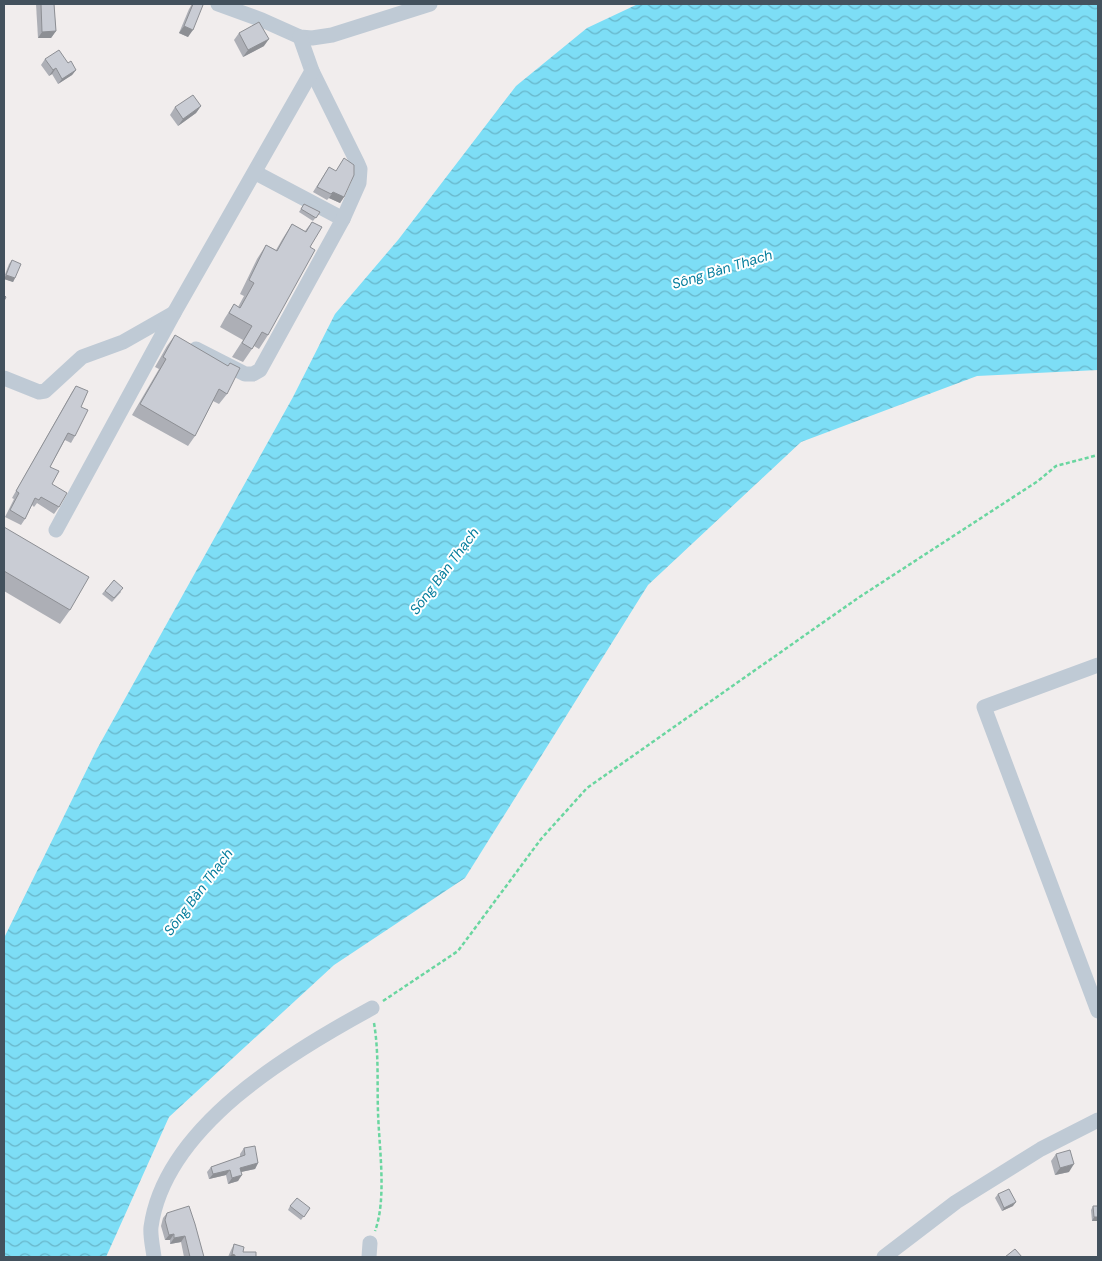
<svg xmlns="http://www.w3.org/2000/svg" width="1102" height="1261" viewBox="0 0 1102 1261" font-family="'DM Sans',sans-serif">
<style>
.water{fill:url(#water-waves)}
.lines{fill:none;stroke-linecap:round;stroke-linejoin:round}
.path{stroke:#6ad6a0;stroke-width:2.5;stroke-dasharray:4 2.5;stroke-linecap:butt}
.street{stroke:#bfcad5;stroke-width:15}
.wall{fill:#adafb6}
.shaded-wall{fill:#8d8f94}
.building{fill:#c9ccd4;stroke:#8d8f94}
.labels{text-anchor:middle;dominant-baseline:central;stroke-width:4;stroke-linejoin:round;paint-order:stroke}
.water-label{font-size:14px;font-style:italic;fill:#037c9c;stroke:#fff}
</style>
<defs>
<pattern id="water-waves" width="16" height="10" patternUnits="userSpaceOnUse" patternTransform="scale(1.25)"><rect width="16" height="10" fill="#7ddef6"/><path d="M0 5q4-4 8 0t8 0" fill="none" stroke="#68b6ca"/></pattern>
</defs>
<rect width="100%" height="100%" fill="#f1eded"/>
<path class="water" d="M 638,4 L 1098,4 L 1098,370 L 977,376 L 801,442 L 648,585 L 465,878 L 334,965 L 169,1117 L 106,1257 L 4,1257 L 4,938 L 97,749 L 293,397 L 335,314 L 398,240 L 516,86 L 587,28 Z"/>
<g class="lines">
<g class="path">
<path d="M 383,1001 L 458,951 L 541,839 L 587,788 L 858,598 L 1038,481 L 1056,466 L 1098,455"/>
<path d="M 374,1023 C 379,1053 377,1082 378,1112 C 379,1147 387,1199 375,1231"/>
</g>
<g class="street">
<path d="M 218,4 L 262,20 L 300,37 L 312,38 L 332,35 L 430,4"/>
<path d="M 256,173 L 343,219"/>
<path d="M 196,349 L 245,374 L 253,374 L 260,370 L 343,219 L 359,183 L 360,169 L 357,162 L 312,71 L 300,37"/>
<path d="M 4,378 L 39,392 L 45,391 L 82,357 L 123,342 L 174,313"/>
<path d="M 56,530 L 174,313 L 312,71"/>
<path d="M 1098,665 L 984,707 L 1098,1011"/>
<path d="M 154,1257 C 153,1248 150,1236 151,1227 C 165,1126 291,1052 372,1008"/>
<path d="M 369,1257 L 370,1243"/>
<path d="M 884,1257 L 956,1202 L 1041,1149 L 1098,1120"/>
</g>
</g>
<g class="wall">
<path d="M 36,4 L 54,4 L 56,31 L 51,38 L 38,38 Z"/>
<path d="M 192,4 L 200,4 L 188,37 L 179,33 L 189,9 Z"/>
<path d="M 239,33 L 264,46 L 243,57 L 234,40 Z"/>
<path d="M 45,59 L 68,63 L 76,70 L 72,75 L 58,84 L 52,74 L 49,76 L 41,65 Z"/>
<path d="M 201,106 L 196,113 L 178,126 L 170,115 L 175,107 Z"/>
<path d="M 329,167 L 344,197 L 340,203 L 329,198 L 327,200 L 313,192 Z"/>
<path d="M 304,204 L 320,212 L 313,221 L 299,212 Z"/>
<path d="M 312,222 L 310,247 L 268,335 L 259,349 L 254,346 L 243,362 L 232,357 L 243,340 L 220,327 L 225,318 L 234,304 L 238,307 L 244,296 L 240,294 L 257,259 L 266,245 L 276,250 L 283,238 L 292,224 L 305,231 Z"/>
<path d="M 12,260 L 15,278 L 13,282 L 4,279 L 4,277 L 9,264 Z"/>
<path d="M 175,335 L 227,394 L 219,404 L 213,401 L 195,436 L 188,446 L 132,415 L 159,369 L 155,367 L 167,346 Z"/>
<path d="M 76,386 L 81,407 L 75,436 L 71,443 L 65,440 L 50,467 L 52,484 L 59,507 L 54,514 L 37,503 L 34,507 L 32,505 L 25,519 L 21,525 L 5,517 L 14,499 L 12,498 L 72,392 Z"/>
<path d="M 4,527 L 70,610 L 60,624 L 4,591 Z"/>
<path d="M 114,580 L 121,592 L 112,602 L 102,594 Z"/>
<path d="M 244,1148 L 258,1163 L 255,1169 L 241,1172 L 238,1181 L 228,1184 L 226,1175 L 209,1179 L 207,1172 L 211,1167 L 240,1157 L 240,1154 Z"/>
<path d="M 1056,1154 L 1069,1172 L 1055,1175 L 1051,1161 Z"/>
<path d="M 998,1194 L 1013,1206 L 1002,1211 L 995,1198 Z"/>
<path d="M 290,1206 L 310,1208 L 301,1220 L 288,1210 Z"/>
<path d="M 1093,1206 L 1098,1206 L 1098,1221 L 1092,1221 L 1091,1210 Z"/>
<path d="M 167,1213 L 204,1257 L 184,1257 L 181,1242 L 170,1244 L 170,1240 L 165,1240 L 161,1226 L 163,1218 Z"/>
<path d="M 234,1244 L 243,1252 L 256,1257 L 228,1257 L 231,1250 Z"/>
</g>
<g class="shaded-wall">
<path d="M 184,26 L 193,30 L 188,37 L 179,33 Z"/>
<path d="M 56,31 L 51,38 L 38,38 L 42,32 Z"/>
<path d="M 269,39 L 264,46 L 243,57 L 248,50 Z"/>
<path d="M 56,68 L 52,74 L 49,76 L 53,70 Z"/>
<path d="M 76,70 L 72,75 L 58,84 L 62,79 Z"/>
<path d="M 201,106 L 196,113 L 178,126 L 183,119 Z"/>
<path d="M 333,192 L 344,197 L 340,203 L 329,198 Z"/>
<path d="M 6,275 L 15,278 L 13,282 L 4,279 Z"/>
<path d="M 258,1163 L 255,1169 L 236,1173 L 240,1168 Z"/>
<path d="M 1074,1164 L 1069,1172 L 1055,1175 L 1060,1168 Z"/>
<path d="M 230,1170 L 226,1175 L 209,1179 L 213,1174 Z"/>
<path d="M 242,1175 L 238,1181 L 228,1184 L 232,1178 Z"/>
<path d="M 1016,1202 L 1013,1206 L 1002,1211 L 1004,1208 Z"/>
<path d="M 1094,1217 L 1098,1217 L 1098,1221 L 1092,1221 Z"/>
<path d="M 174,1234 L 170,1240 L 165,1240 L 169,1235 Z"/>
<path d="M 185,1236 L 181,1242 L 170,1244 L 174,1238 Z"/>
<path d="M 232,1254 L 235,1255 L 234,1257 L 229,1257 Z"/>
</g>
<g class="building">
<path d="M 41,4 L 54,4 L 56,31 L 42,32 Z"/>
<path d="M 193,4 L 200,4 L 203,5 L 193,30 L 184,26 Z"/>
<path d="M 259,22 L 269,39 L 248,50 L 239,33 Z"/>
<path d="M 59,50 L 68,63 L 71,61 L 76,70 L 62,79 L 56,68 L 53,70 L 45,59 Z"/>
<path d="M 193,95 L 201,106 L 183,119 L 175,107 Z"/>
<path d="M 344,158 L 354,165 L 354,175 L 344,197 L 333,192 L 331,194 L 317,187 L 329,167 L 336,171 Z"/>
<path d="M 304,204 L 320,212 L 316,218 L 301,209 Z"/>
<path d="M 312,222 L 322,227 L 310,247 L 315,250 L 268,335 L 262,332 L 252,349 L 242,343 L 252,326 L 229,313 L 234,304 L 240,308 L 254,283 L 249,280 L 266,245 L 277,251 L 292,224 L 306,232 Z"/>
<path d="M 12,260 L 21,264 L 15,278 L 6,275 Z"/>
<path d="M 4,295 L 6,297 L 4,301 Z"/>
<path d="M 175,335 L 228,366 L 230,363 L 240,368 L 227,394 L 219,389 L 195,436 L 140,404 L 166,359 L 163,357 Z"/>
<path d="M 76,386 L 88,391 L 81,407 L 88,410 L 75,436 L 68,433 L 50,467 L 59,471 L 52,484 L 67,493 L 59,507 L 41,497 L 39,500 L 35,498 L 25,519 L 10,510 L 19,493 L 16,491 Z"/>
<path d="M 4,527 L 89,577 L 70,610 L 4,571 Z"/>
<path d="M 114,580 L 123,588 L 114,598 L 105,591 Z"/>
<path d="M 255,1146 L 258,1163 L 240,1168 L 242,1175 L 232,1178 L 230,1170 L 213,1174 L 211,1167 L 245,1155 L 244,1148 Z"/>
<path d="M 1070,1150 L 1074,1164 L 1060,1168 L 1056,1154 Z"/>
<path d="M 1009,1189 L 1016,1202 L 1004,1208 L 998,1194 Z"/>
<path d="M 297,1198 L 310,1208 L 304,1217 L 290,1206 Z"/>
<path d="M 189,1206 L 195,1224 L 204,1257 L 190,1257 L 185,1236 L 174,1238 L 174,1234 L 169,1235 L 165,1220 L 167,1213 Z"/>
<path d="M 1093,1206 L 1098,1206 L 1098,1217 L 1094,1217 Z"/>
<path d="M 234,1244 L 244,1247 L 243,1252 L 256,1252 L 256,1257 L 235,1257 L 235,1255 L 232,1254 Z"/>
<path d="M 1015,1249 L 1022,1257 L 1005,1257 Z"/>
</g>
<g class="labels">
<g class="water-label">
<text transform="translate(722 269) rotate(-17)">Sông Bàn Thạch</text>
<text transform="translate(444 571) rotate(-53)">Sông Bàn Thạch</text>
<text transform="translate(198 892) rotate(-53)">Sông Bàn Thạch</text>
</g>
</g>
<rect width="1102" height="1261" fill="none" stroke="#43515d" stroke-width="10"/>
</svg>
